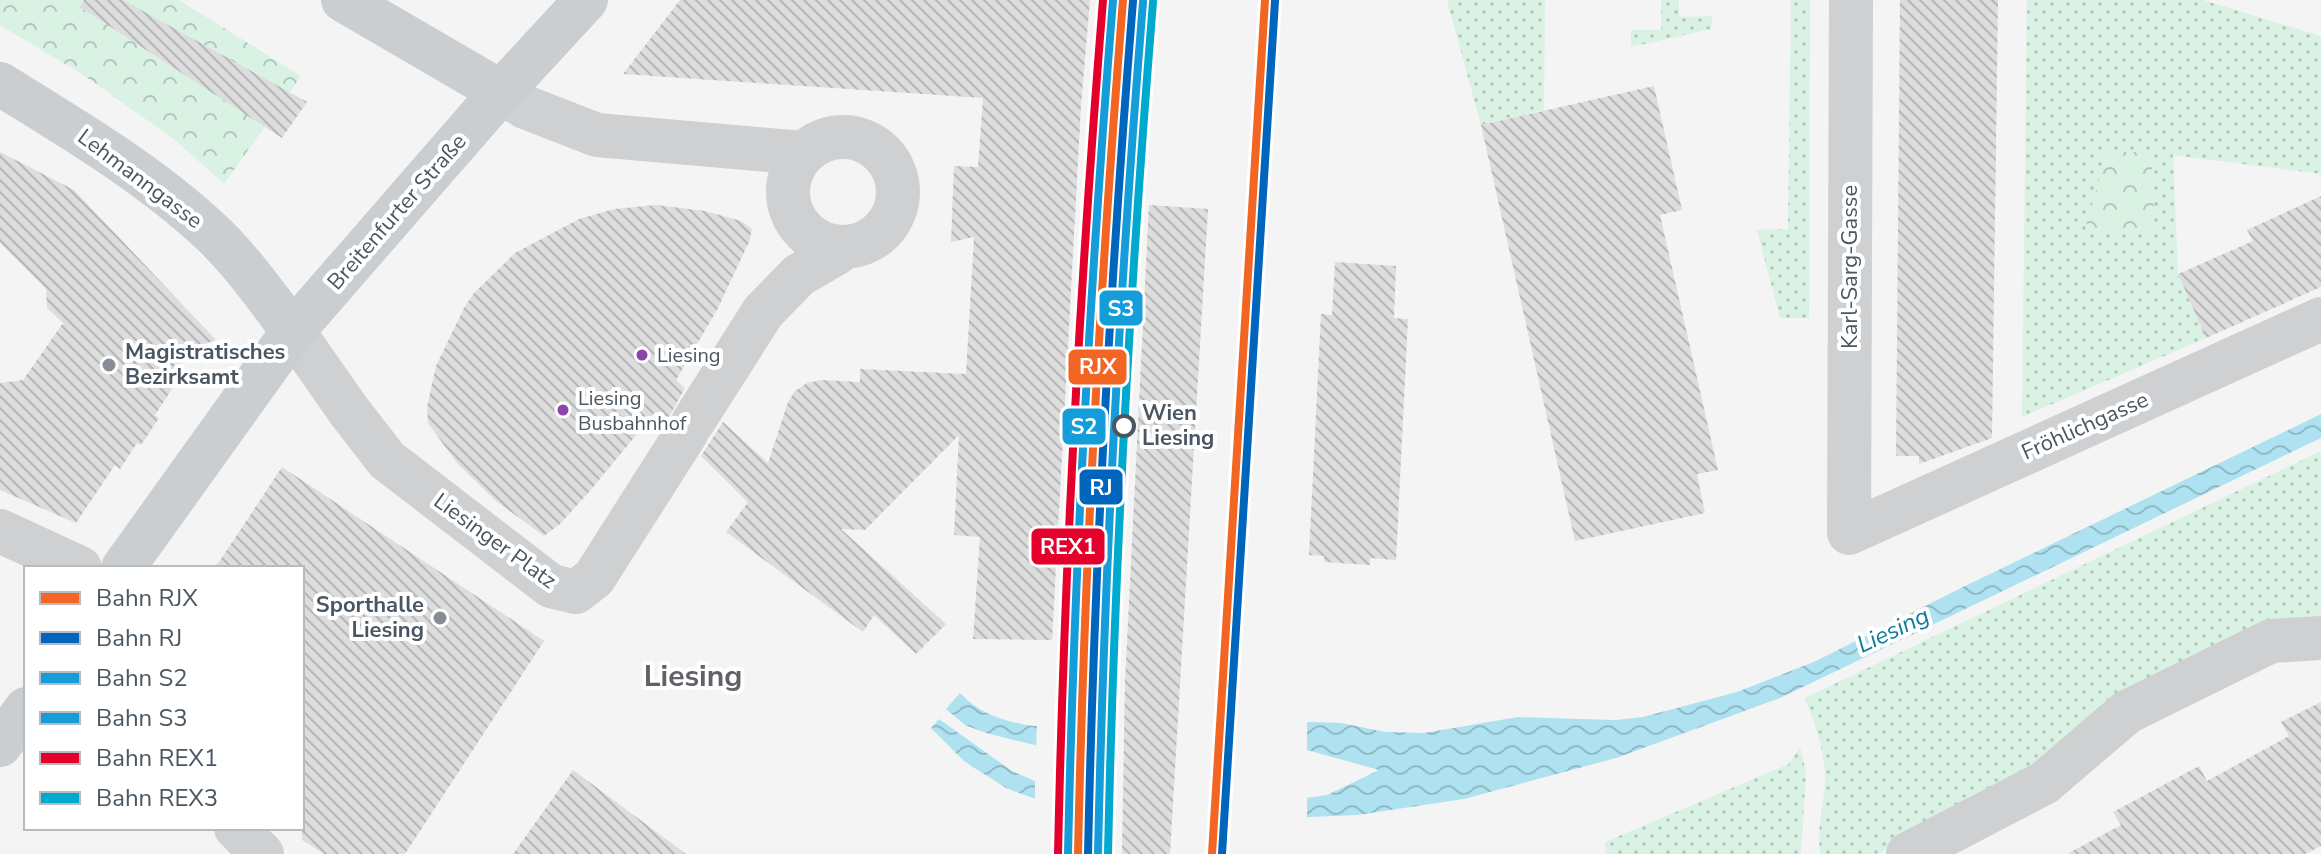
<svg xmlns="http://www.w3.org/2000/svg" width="2321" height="854" viewBox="0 0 2321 854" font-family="'Nunito Sans',sans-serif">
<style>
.grass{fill:url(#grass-dots)}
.park{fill:url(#park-crowns)}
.water{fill:url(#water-waves)}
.pier{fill:#f4f4f4}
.building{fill:url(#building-back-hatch)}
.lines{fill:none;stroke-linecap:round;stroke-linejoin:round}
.minor{stroke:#ced0d2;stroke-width:44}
.major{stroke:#caced1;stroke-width:44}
.rail-1-casing{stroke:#fff;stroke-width:14}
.rail-2-casing{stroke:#fff;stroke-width:14}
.rail-3-casing{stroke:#fff;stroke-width:14}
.rail-4-casing{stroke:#fff;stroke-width:14}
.rail-5-casing{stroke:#fff;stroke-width:14}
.rail-6-casing{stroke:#fff;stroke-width:14}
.rail-1{stroke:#f26522;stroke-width:8}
.rail-2{stroke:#0065bd;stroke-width:8}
.rail-3{stroke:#159dd9;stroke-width:8}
.rail-4{stroke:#159dd9;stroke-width:8}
.rail-5{stroke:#e4002b;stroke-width:8}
.rail-6{stroke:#00a9ce;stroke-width:8}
.bus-dot{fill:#8e44ad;stroke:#fff;stroke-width:3}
.poi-dot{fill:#868d94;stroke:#fff;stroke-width:3}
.stop-dot{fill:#fff;stroke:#4a5661;stroke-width:4}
.labels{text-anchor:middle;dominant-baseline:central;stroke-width:8;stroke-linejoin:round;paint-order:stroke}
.bus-label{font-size:20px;fill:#4a5661;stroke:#fff;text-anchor:start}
.street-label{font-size:22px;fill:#4a5661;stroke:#fff}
.poi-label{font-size:22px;font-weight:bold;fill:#4a5661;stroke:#fff;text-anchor:start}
.stop-label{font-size:22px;font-weight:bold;fill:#4a5661;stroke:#fff;text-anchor:start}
.water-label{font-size:24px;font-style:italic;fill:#0c7c9b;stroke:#fff}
.district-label{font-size:30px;font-weight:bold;fill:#5f6368;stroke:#fff}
.line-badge{stroke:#fff;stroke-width:3}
.badge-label{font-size:22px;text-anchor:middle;font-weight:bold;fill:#fff}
</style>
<defs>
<pattern id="grass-dots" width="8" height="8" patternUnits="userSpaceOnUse" patternTransform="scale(2)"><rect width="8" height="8" fill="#d9f2e3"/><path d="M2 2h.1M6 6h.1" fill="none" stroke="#b2c7bb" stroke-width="1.8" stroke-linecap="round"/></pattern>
<pattern id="park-crowns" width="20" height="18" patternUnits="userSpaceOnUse" patternTransform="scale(2)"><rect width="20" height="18" fill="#d9f2e3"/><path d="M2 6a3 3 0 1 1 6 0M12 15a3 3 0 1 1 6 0" fill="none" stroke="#b2c7bb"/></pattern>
<pattern id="water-waves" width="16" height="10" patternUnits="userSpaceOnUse" patternTransform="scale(2)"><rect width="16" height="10" fill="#aee2f0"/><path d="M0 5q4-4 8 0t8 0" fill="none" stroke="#90bac6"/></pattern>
<pattern id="building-back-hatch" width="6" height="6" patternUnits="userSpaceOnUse" patternTransform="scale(2)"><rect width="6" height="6" fill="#ddddde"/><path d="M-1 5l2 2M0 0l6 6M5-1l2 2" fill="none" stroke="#b5b6b7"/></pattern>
</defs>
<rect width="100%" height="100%" fill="#f4f4f4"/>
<g class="grass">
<path d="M 1447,0 L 1545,0 L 1544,110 L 1481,125 Z"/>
<path d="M 1661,0 L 1679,0 L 1679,17 L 1712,16 L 1711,29 L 1631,47 L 1631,30 L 1661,30 Z"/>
<path d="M 1791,0 L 1810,0 L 1809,318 L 1780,318 L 1757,230 L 1788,229 Z"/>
<path d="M 2027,0 L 2203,0 L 2321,36 L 2321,174 L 2173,155 L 2178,274 L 2206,338 L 2022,417 Z"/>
<path d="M 2321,451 L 2321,618 L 1878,854 L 1820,854 C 1816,826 1826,800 1825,772 C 1823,746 1814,722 1805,698 Z"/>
<path d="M 1800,747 L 1806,773 L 1801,854 L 1606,854 L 1605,842 L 1789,764 Z"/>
</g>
<g class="park">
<path d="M 0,0 L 179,0 L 301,76 L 224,184 L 175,140 L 82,74 L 0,25 Z"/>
<path d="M 2107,152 L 2151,152 L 2155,235 L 2085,229 Z"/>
</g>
<path class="water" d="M 2321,414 L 2321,438 L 1780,698 L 1616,758 L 1464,799 L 1357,815 L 1173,823 L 1092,814 L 1030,797 L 1006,788 L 964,761 L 931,728 L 939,719 L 1012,771 L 1048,787 L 1095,799 L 1306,798 L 1327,795 L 1379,770 L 1307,750 L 1051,749 L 986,733 L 965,725 L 946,709 L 960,693 C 981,715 1004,721 1033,726 L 1314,722 L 1341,723 L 1386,732 L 1424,733 L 1518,717 L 1616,720 L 1643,717 L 1737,692 L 1816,661 L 1963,587 Z"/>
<g class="pier">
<path d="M 1307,718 L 1307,754 L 1051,753 L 1036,750 L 1037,722 Z"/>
<path d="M 1035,777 L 1096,795 L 1122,797 L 1307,794 L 1307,822 L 1173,827 L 1091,818 L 1035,803 Z"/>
</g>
<g class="building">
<path d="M 84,0 L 123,0 L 307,102 L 282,138 L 80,7 Z"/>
<path d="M 680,0 L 1090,0 L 1081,106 L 1052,640 L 973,639 L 980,537 L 954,535 L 959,435 L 865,530 L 841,529 L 946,624 L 916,654 L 874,615 L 863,632 L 726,532 L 748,502 L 701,456 L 723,422 L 768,463 L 788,402 L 795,391 L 807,383 L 821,380 L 860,382 L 860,369 L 966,374 L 974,237 L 951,242 L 954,166 L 978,167 L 983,98 L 623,74 Z"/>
<path d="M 1900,0 L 1998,0 L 1992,438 L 1919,464 L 1919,456 L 1896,456 Z"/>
<path d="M 1654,86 L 1682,210 L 1660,215 L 1718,470 L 1697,474 L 1705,513 L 1575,541 L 1481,125 Z"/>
<path d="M 0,152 L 74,190 L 216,340 L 192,348 L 167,386 L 172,389 L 155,415 L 159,418 L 141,445 L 137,443 L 120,469 L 115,465 L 76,523 L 0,490 L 0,383 L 23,380 L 63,323 L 47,308 L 46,289 L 0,243 Z"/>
<path d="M 2321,196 L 2321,287 L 2206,338 L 2178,274 L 2253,241 L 2247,230 Z"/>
<path d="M 656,205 L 705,211 L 741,221 L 752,229 L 749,242 L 717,310 L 676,380 L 685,388 L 670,415 L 664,421 L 655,412 L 589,492 L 560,524 L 544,536 L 496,501 L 457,463 L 428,423 L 427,407 L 436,366 L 464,308 L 474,293 L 515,253 L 579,219 L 614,209 Z"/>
<path d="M 1149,205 L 1208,209 L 1170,854 L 1122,854 L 1125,681 Z"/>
<path d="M 1335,262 L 1396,266 L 1394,318 L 1408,319 L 1396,560 L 1370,558 L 1370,565 L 1324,562 L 1324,556 L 1309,555 L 1321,314 L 1332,315 Z"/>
<path d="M 282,467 L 544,641 L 405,854 L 324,854 L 302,840 L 302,568 L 215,568 Z"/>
<path d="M 2321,702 L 2321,846 L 2305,854 L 2067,854 L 2121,825 L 2113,812 L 2199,766 L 2207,781 L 2289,736 L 2281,722 Z"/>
<path d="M 573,770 L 686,854 L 513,854 Z"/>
</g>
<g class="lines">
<g class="minor">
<path d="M 1851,0 L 1849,533 L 2321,319"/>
<path d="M 501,92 L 525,107 L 597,135 L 803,153"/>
<circle cx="843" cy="192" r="55"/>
<path d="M 293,331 L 349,411 L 387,460 L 551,586 L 576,592 L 594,578 L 687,432"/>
<path d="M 693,422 L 763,312 L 799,275 L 837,253"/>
<path d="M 0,531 L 80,568"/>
<path d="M 236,828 L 262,854"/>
<path d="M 1908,854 L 2044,783 L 2127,712 L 2271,641 L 2321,638"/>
</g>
<g class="major">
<path d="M 343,0 L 501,92"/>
<path d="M 0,84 C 73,129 149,174 211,232 C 242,261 267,298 293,331"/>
<path d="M 123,568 L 293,331 L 501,92 L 586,0"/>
<path d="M 0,745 L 26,709"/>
</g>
<defs>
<g id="rail-1">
<path d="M 1078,854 C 1084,569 1100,284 1123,0"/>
<path d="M 1212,854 L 1265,0"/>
</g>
<g id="rail-2">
<path d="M 1088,854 C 1094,569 1110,285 1133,1"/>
<path d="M 1222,854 L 1275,1"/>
</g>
<path id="rail-3" d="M 1068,854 C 1074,569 1090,284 1113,0"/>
<path id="rail-4" d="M 1098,854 C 1104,569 1120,285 1143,2"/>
<path id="rail-5" d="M 1058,854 C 1064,568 1080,284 1103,0"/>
<path id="rail-6" d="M 1108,854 C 1114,570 1130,286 1153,2"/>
</defs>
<use href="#rail-1" class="rail-1-casing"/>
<use href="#rail-2" class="rail-2-casing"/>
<use href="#rail-3" class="rail-3-casing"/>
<use href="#rail-4" class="rail-4-casing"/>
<use href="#rail-5" class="rail-5-casing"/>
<use href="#rail-6" class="rail-6-casing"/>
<use href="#rail-1" class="rail-1"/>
<use href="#rail-2" class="rail-2"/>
<use href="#rail-3" class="rail-3"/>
<use href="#rail-4" class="rail-4"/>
<use href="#rail-5" class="rail-5"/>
<use href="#rail-6" class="rail-6"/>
</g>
<g class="bus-dot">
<circle cx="642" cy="355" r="7"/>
<circle cx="563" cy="410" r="7"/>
</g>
<g class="poi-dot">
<circle cx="109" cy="365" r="8"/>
<circle cx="440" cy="618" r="8"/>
</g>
<circle class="stop-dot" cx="1124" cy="426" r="10"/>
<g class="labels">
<g class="bus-label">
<text x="657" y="355">Liesing</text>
<text x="578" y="398">Liesing<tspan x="578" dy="25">Busbahnhof</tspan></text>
</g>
<g class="street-label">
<text transform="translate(140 179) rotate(37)">Lehmanngasse</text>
<text transform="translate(397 212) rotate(-49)">Breitenfurter Straße</text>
<text transform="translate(1850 267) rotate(-90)">Karl-Sarg-Gasse</text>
<text transform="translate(2085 426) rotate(-24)">Fröhlichgasse</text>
<text transform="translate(495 541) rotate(36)">Liesinger Platz</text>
</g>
<g class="poi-label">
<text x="125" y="352">Magistratisches<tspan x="125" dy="25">Bezirksamt</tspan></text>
<text x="424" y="605" text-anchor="end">Sporthalle<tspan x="424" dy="25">Liesing</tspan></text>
</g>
<g class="stop-label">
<text x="1142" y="413">Wien<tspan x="1142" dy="25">Liesing</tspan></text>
</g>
<g class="water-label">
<text transform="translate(1893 630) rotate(-25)">Liesing</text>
</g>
<g class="district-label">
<text x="693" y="676">Liesing</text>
</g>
</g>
<g class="line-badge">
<rect x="1098" y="289" width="46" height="38" rx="8" fill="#159dd9"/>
<rect x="1067" y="348" width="61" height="38" rx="8" fill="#f26522"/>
<rect x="1061" y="407" width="46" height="39" rx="8" fill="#159dd9"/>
<rect x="1078" y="468" width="46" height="38" rx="8" fill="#0065bd"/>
<rect x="1030" y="527" width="76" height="39" rx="8" fill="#e4002b"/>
</g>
<g class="badge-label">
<text x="1121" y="316">S3</text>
<text x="1098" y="374">RJX</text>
<text x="1084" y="434">S2</text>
<text x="1101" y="495">RJ</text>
<text x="1068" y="554">REX1</text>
</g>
<rect x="24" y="566" width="280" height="264" fill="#ffffff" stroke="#b7bbc0" stroke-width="2"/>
<rect x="40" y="592" width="40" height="12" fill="#f26522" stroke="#b7bbc0" stroke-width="2"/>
<text x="96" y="606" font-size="24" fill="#4a5661">Bahn RJX</text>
<rect x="40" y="632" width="40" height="12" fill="#0065bd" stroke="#b7bbc0" stroke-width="2"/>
<text x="96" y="646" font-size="24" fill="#4a5661">Bahn RJ</text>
<rect x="40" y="672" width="40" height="12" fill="#159dd9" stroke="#b7bbc0" stroke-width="2"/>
<text x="96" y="686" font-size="24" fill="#4a5661">Bahn S2</text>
<rect x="40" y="712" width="40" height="12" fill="#159dd9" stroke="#b7bbc0" stroke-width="2"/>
<text x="96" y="726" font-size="24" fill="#4a5661">Bahn S3</text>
<rect x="40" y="752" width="40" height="12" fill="#e4002b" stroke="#b7bbc0" stroke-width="2"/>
<text x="96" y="766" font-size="24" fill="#4a5661">Bahn REX1</text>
<rect x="40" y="792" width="40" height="12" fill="#00a9ce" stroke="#b7bbc0" stroke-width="2"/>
<text x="96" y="806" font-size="24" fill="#4a5661">Bahn REX3</text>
</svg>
